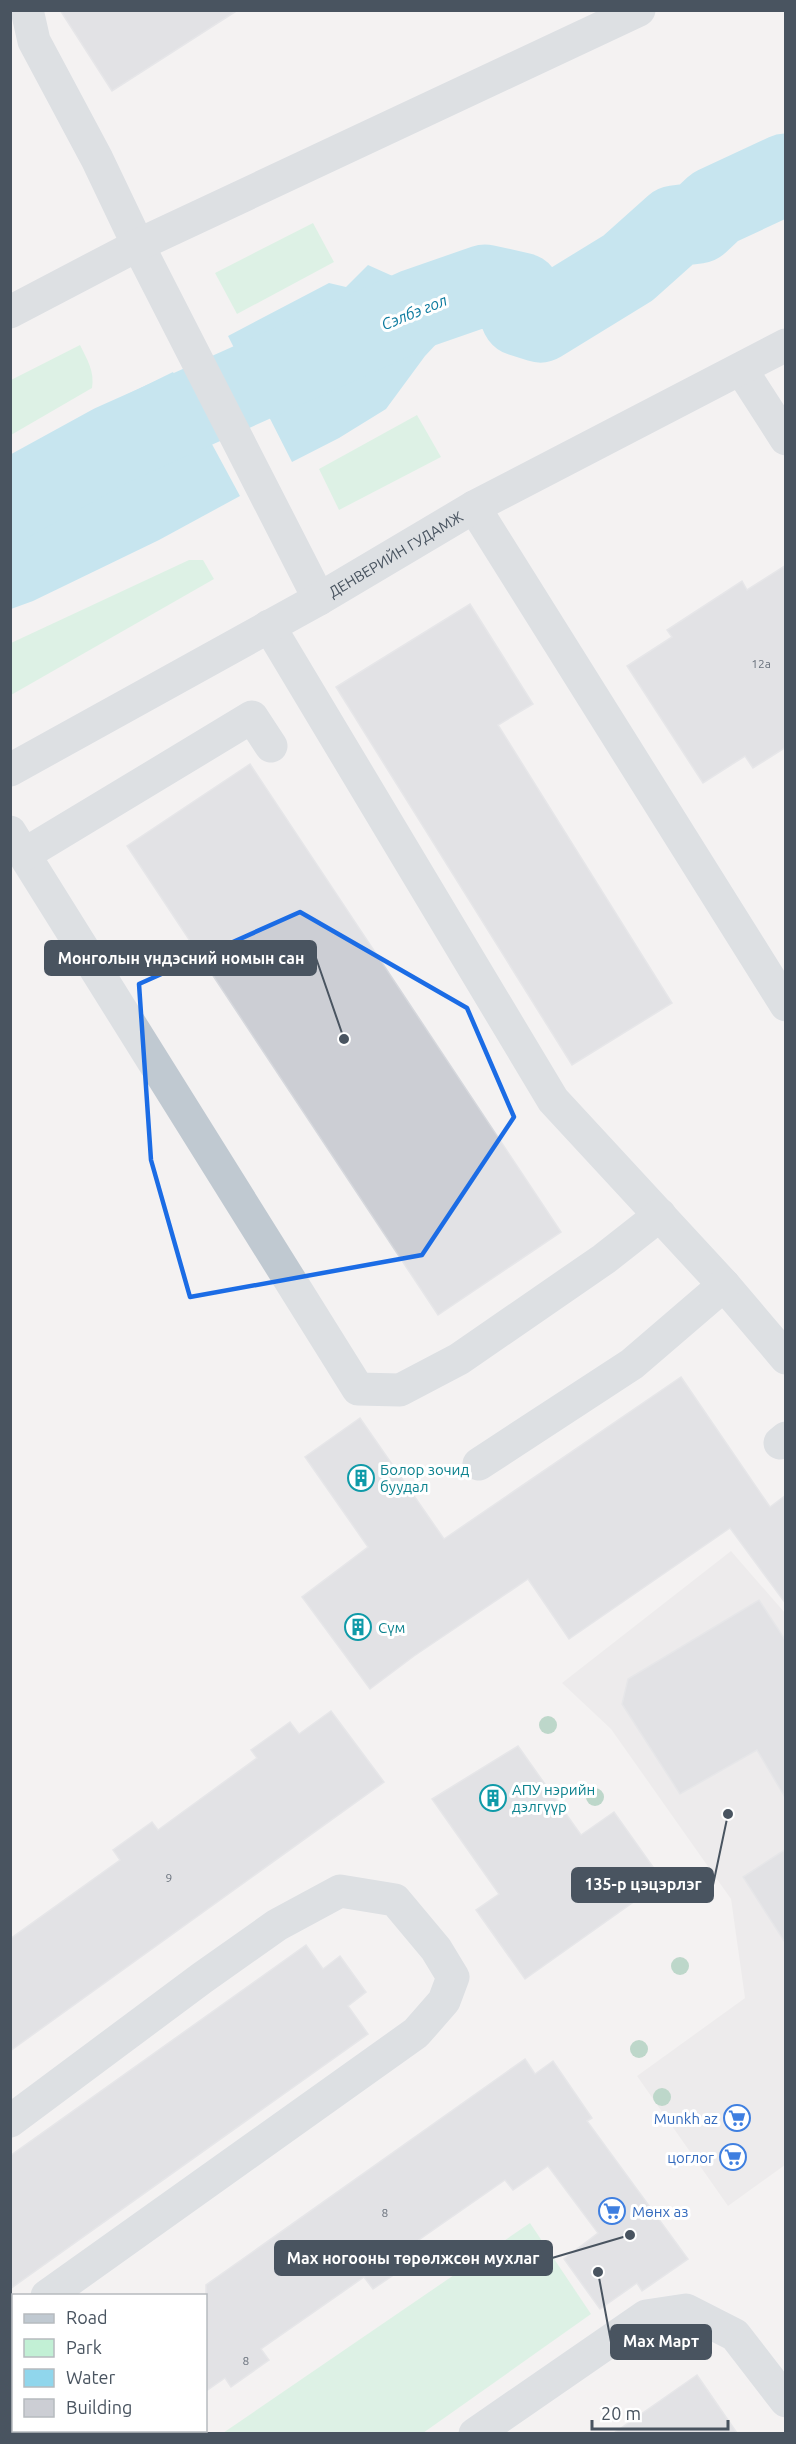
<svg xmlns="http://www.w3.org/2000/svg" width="796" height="2444" viewBox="0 0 796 2444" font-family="Ubuntu,sans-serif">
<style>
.education{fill:#e5e3e4}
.green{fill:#c2f0d5}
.water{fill:#90d6ec}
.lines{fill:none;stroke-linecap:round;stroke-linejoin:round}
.river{stroke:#90d6ec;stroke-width:81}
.building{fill:#ccced4;stroke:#d6d8dd;stroke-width:1.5}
.minor{stroke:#c0c9d1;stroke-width:33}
.tree{fill:#7bb599}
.marked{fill:none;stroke:#1b6ce5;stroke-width:4.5;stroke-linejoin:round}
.labels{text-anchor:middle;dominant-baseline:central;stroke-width:6;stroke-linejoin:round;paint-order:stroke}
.number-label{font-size:12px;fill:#6a727d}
.street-label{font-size:15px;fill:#495460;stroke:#fff}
.culture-label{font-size:15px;fill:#0d838f;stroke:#fff;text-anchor:start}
.shop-label{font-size:15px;fill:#366cbe;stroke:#fff;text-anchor:end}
.water-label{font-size:16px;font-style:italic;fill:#0d7b9f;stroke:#fff}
.leader{fill:none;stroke:#495460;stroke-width:2}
.callout-dot{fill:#495460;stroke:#fff;stroke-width:2}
.callout{fill:#495460;stroke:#495460;stroke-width:2}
.callout-label{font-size:16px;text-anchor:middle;font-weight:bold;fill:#fff}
</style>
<rect width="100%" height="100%" fill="#f4f2f2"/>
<path class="education" d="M 731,1551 L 785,1613 L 785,2165 L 728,2206 L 637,2076 L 745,1998 L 731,1899 L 611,1729 L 562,1683 Z"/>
<g class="green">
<path d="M 313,223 L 334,262 L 237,314 L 215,273 Z"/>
<path d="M 80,345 C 87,359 95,372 92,388 L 11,435 L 11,380 Z"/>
<path d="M 417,415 L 441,457 L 339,510 L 319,469 Z"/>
<path d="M 189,560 L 203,560 L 214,579 L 11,695 L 11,643 Z"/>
<path d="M 530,2223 L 591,2314 L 423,2433 L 223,2433 Z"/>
</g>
<g class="water">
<path d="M 368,265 L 406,282 L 509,282 L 488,305 L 471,307 L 425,356 L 386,409 L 339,438 L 292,462 L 228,336 L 329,283 L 346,287 Z"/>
<path d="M 173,372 L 240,496 L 159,540 L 33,601 L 11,609 L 11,456 L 75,420 Z"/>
</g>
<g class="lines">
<path class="river" d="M 10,501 L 112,445 L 416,309 L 485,285 L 521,293 L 521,316 L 540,322 L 628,268 L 675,226 L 698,223 L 715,207 L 786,174"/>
</g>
<g class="building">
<path d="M 60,10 L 238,10 L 112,91 Z"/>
<path d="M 786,565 L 786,747 L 753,768 L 745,756 L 703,783 L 627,666 L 672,637 L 667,630 L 742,581 L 747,590 Z"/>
<path d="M 470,604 L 533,704 L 498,725 L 672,1003 L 572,1065 L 336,687 Z"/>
<path d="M 250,764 L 561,1232 L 438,1315 L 127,846 Z"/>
<path d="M 681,1377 L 770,1507 L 786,1495 L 786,1604 L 730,1528 L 569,1639 L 528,1579 L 414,1656 L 370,1689 L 302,1597 L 368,1547 L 305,1457 L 360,1418 L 444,1539 Z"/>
<path d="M 759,1600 L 786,1641 L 786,1799 L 757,1750 L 680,1794 L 622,1704 L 628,1679 Z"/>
<path d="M 331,1711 L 384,1782 L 10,2051 L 10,1939 L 120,1860 L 113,1850 L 152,1822 L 158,1830 L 257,1758 L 251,1750 L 290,1722 L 299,1734 Z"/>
<path d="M 518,1746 L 581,1835 L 614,1812 L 663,1881 L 525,1979 L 476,1910 L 499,1894 L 432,1799 Z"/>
<path d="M 786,1849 L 786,1944 L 743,1877 Z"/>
<path d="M 306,1945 L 323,1969 L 340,1956 L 366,1992 L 348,2006 L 368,2034 L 10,2289 L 10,2156 Z"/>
<path d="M 525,2059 L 535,2074 L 553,2061 L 592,2118 L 587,2121 L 688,2259 L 642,2291 L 637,2283 L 600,2309 L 564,2259 L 598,2233 L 548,2166 L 513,2190 L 505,2180 L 403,2251 L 411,2263 L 373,2289 L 364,2277 L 261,2349 L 269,2360 L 231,2387 L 225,2378 L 206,2391 L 206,2285 Z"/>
<path d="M 697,2375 L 737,2433 L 614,2433 Z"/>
</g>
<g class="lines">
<g class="minor">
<path d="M 27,10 L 34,41 L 97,159 L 138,245 L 319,599"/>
<path d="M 10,312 L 138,245 L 639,10"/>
<path d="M 741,369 L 786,439"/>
<path d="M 474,507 L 786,1005"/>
<path d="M 269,626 L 553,1100 L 724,1285 L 786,1358"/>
<path id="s1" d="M 10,770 L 319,599 L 474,507 L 786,345"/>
<path d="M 10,832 L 358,1389 L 400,1390 L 459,1359 L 604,1259 L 660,1215"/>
<path d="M 25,854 L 252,717 L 271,746"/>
<path d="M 780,1443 L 786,1438"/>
<path d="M 479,1464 L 632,1364 L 724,1285"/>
<path d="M 10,2121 L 202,1978 L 277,1925 L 340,1891 L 395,1900 L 436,1949 L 453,1977 L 444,2001 L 416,2033 L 47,2296"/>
<path d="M 10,2322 L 14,2320"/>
<path d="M 475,2434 L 646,2316 L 686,2310 L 735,2335 L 786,2401"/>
</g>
</g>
<g class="tree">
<circle cx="548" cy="1725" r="9"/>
<circle cx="595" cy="1797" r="9"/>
<circle cx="680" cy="1966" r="9"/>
<circle cx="639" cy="2049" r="9"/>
<circle cx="662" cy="2097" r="9"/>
</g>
<path d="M0 0H796V2444H0ZM 300,912 L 467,1008 L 514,1117 L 422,1255 L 190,1297 L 151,1160 L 139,984 Z" fill="#f4f2f2" fill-opacity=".55" fill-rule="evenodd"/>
<path class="marked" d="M 300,912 L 467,1008 L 514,1117 L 422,1255 L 190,1297 L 151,1160 L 139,984 Z"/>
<defs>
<symbol id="building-ring" viewBox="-11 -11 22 22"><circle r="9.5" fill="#fff" stroke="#0f9aa8" stroke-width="1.5"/><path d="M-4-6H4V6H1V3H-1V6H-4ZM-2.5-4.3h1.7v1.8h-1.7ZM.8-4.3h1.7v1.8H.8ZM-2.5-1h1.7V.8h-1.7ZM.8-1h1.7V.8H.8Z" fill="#0f9aa8"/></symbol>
<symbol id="supermarket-ring" viewBox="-11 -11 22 22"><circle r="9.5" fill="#fff" stroke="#3f7fe0" stroke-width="1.5"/><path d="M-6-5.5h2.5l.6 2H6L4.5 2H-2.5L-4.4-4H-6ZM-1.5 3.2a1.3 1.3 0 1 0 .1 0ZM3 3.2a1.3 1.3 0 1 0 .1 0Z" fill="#3f7fe0"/></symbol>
</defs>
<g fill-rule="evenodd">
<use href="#building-ring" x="346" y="1463" width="30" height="30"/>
<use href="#building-ring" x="343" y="1612" width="30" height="30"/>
<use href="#building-ring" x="478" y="1783" width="30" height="30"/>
<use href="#supermarket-ring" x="722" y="2103" width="30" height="30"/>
<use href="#supermarket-ring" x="718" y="2142" width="30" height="30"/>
<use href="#supermarket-ring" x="597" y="2196" width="30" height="30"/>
</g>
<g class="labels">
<g class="number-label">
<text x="761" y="663">12а</text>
<text x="169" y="1877">9</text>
<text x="385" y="2212">8</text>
<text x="246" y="2360">8</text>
</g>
<g class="street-label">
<text stroke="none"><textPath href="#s1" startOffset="442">ДЕНВЕРИЙН ГУДАМЖ</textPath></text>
</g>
<g class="culture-label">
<text x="380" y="1469">Болор зочид<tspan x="380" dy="17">буудал</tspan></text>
<text x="378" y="1627">Сүм</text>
<text x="512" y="1789">АПУ нэрийн<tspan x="512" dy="17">дэлгүүр</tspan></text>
</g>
<g class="shop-label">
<text x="718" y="2118">Munkh az</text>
<text x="714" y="2157">цоглог</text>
<text x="632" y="2211" text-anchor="start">Мөнх аз</text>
</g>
<g class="water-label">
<text transform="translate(414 312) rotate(-22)">Сэлбэ гол</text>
</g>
</g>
<path class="leader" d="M344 1039L316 958M728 1814L713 1885M630 2235L552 2258M598 2272L611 2342"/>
<g class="callout-dot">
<circle cx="344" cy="1039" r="6"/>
<circle cx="728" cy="1814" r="6"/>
<circle cx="630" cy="2235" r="6"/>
<circle cx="598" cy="2272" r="6"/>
</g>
<g class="callout">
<rect x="45" y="941" width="271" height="34" rx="6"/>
<rect x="572" y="1868" width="141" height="34" rx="6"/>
<rect x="275" y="2241" width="277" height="34" rx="6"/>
<rect x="611" y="2325" width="100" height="34" rx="6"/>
</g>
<g class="callout-label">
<text x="181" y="964">Монголын үндэсний номын сан</text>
<text x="643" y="1890">135-р цэцэрлэг</text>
<text x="413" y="2264">Мах ногооны төрөлжсөн мухлаг</text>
<text x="661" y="2347">Max Mарт</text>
</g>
<rect width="796" height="2444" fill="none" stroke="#495460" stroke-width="24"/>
<rect x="12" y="2294" width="195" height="138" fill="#ffffff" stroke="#b6bbbf" stroke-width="1.5"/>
<rect x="24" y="2314" width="30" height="9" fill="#c0c9d1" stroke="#b6bbbf" stroke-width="1.5"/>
<text x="66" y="2324" font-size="18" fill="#495460">Road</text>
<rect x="24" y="2339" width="30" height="18" fill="#c2f0d5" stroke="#b6bbbf" stroke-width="1.5"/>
<text x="66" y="2354" font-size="18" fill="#495460">Park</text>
<rect x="24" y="2369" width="30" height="18" fill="#90d6ec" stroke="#b6bbbf" stroke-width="1.5"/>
<text x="66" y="2384" font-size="18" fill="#495460">Water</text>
<rect x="24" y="2399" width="30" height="18" fill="#ccced4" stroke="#b6bbbf" stroke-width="1.5"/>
<text x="66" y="2414" font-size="18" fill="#495460">Building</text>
<path d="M592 2420v9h136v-9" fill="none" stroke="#495460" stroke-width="3"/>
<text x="601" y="2420" font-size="18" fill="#495460" stroke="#ffffff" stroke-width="4.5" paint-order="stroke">20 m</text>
</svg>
